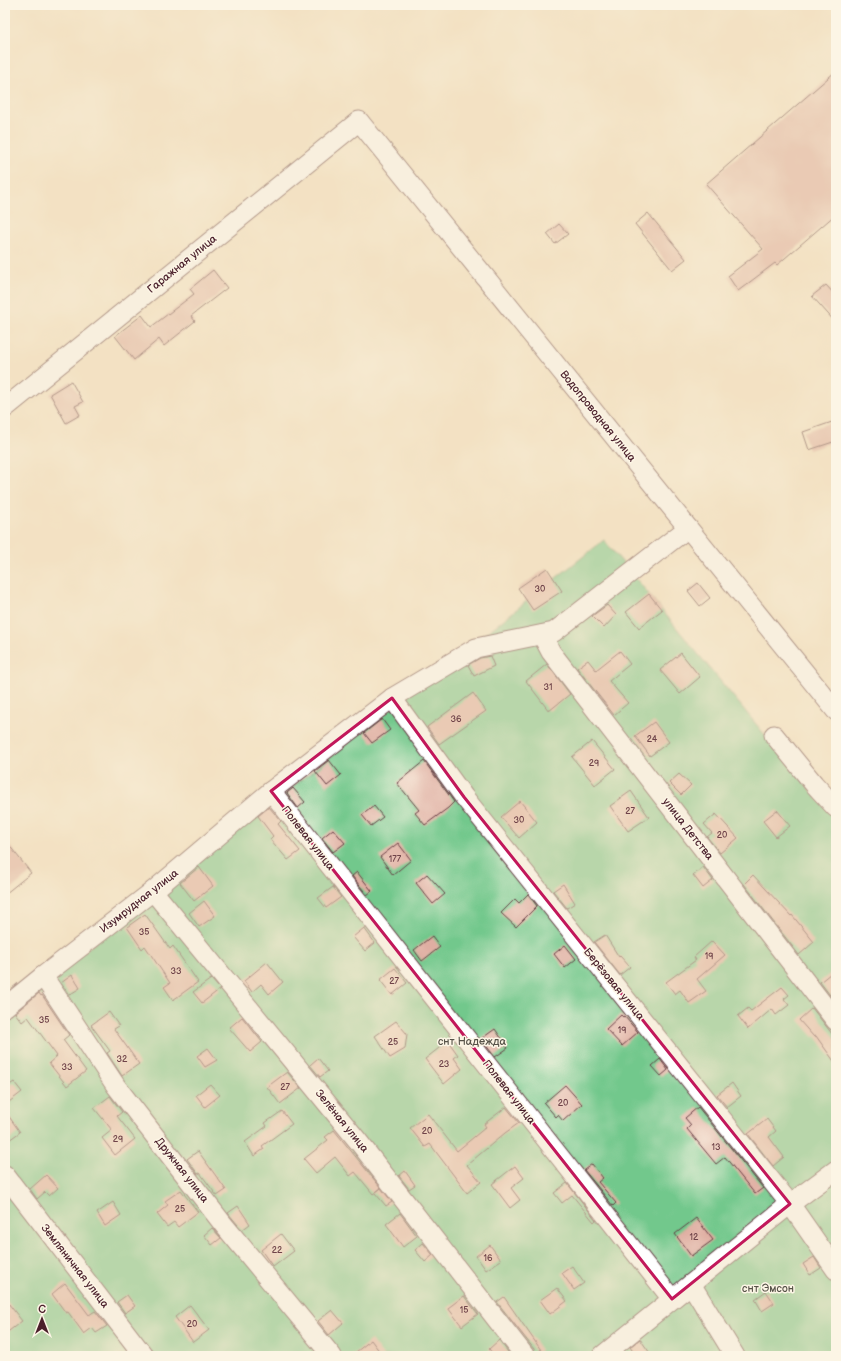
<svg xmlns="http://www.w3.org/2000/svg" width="841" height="1361" viewBox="0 0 841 1361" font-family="'Balsamiq Sans',sans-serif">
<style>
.green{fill:#72c88c;stroke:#5e745c}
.building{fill:#dfaea2}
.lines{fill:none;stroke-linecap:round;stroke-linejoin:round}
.minor-casing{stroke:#633c42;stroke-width:21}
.minor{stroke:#fff;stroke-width:19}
.marked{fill:none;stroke:#c2185b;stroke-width:3;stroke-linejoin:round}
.labels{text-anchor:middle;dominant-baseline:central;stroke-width:3;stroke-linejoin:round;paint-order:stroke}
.number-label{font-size:9px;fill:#6f4349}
.street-label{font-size:11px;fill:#4a1f2b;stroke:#fcf5e5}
.park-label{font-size:11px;fill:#565248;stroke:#fcf5e5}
</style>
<rect width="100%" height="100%" fill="#fcf5e5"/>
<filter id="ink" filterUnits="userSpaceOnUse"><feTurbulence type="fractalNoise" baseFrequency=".025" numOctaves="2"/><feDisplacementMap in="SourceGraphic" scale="8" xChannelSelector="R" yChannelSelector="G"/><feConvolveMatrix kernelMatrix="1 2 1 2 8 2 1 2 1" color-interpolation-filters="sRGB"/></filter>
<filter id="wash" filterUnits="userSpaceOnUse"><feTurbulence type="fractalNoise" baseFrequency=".012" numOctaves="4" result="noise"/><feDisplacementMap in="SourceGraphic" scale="16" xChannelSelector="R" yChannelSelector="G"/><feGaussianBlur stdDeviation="0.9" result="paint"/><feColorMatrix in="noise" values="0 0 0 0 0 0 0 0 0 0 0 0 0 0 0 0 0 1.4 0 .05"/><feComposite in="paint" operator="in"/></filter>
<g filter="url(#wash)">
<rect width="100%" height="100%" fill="#f3e1c3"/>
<path class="green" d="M 604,540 L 836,821 L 836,1356 L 5,1356 L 5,1014 Z"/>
<g id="blocks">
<g class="building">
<path d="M 836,71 L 836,214 L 777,265 L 775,263 L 738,291 L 728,276 L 763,249 L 706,184 Z"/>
<path d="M 648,213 L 686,259 L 672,270 L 635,224 Z"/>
<path d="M 559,224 L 568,234 L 555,244 L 547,234 Z"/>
<path d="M 213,270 L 227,288 L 191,316 L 195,321 L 164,346 L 159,339 L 134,360 L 115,336 L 142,315 L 151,327 L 194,294 L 190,289 Z"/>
<path d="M 826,285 L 836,296 L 836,323 L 812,296 Z"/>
<path d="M 71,381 L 83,402 L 75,406 L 80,415 L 66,423 L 50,394 Z"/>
<path d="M 832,422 L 836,435 L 836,441 L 809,450 L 803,432 Z"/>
<path d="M 547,568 L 562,591 L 533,610 L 518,588 Z"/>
<path d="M 698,583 L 710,598 L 700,606 L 688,591 Z"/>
<path d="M 649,594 L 662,610 L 639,628 L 626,612 Z"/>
<path d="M 607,605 L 616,615 L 604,628 L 592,616 Z"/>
<path d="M 620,651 L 630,664 L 609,681 L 628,703 L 614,715 L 577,668 L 588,660 L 596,670 Z"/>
<path d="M 681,653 L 700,677 L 680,694 L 660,670 Z"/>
<path d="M 490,656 L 494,666 L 474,676 L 468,665 L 480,658 Z"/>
<path d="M 547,664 L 570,694 L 549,711 L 526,681 Z"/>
<path d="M 473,693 L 486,711 L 439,744 L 427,727 Z"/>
<path d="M 382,719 L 390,730 L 372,743 L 364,733 Z"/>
<path d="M 654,722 L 669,742 L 650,756 L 635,736 Z"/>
<path d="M 592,741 L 615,769 L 595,785 L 572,757 Z"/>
<path d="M 329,760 L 341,775 L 327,786 L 315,771 Z"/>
<path d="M 424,761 L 454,802 L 448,808 L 425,825 L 415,813 L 419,810 L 397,783 Z"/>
<path d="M 679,774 L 691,785 L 681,795 L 669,783 Z"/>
<path d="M 293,788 L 305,802 L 298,808 L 287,793 Z"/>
<path d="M 631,791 L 649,817 L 628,831 L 610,806 Z"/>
<path d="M 520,801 L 537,822 L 519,838 L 501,817 Z"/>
<path d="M 374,806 L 383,817 L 371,826 L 362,815 Z"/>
<path d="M 269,807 L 281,821 L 278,824 L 300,851 L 288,860 L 270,839 L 273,836 L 258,816 Z"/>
<path d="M 777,810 L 790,826 L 776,837 L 763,821 Z"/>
<path d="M 716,814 L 738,838 L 720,853 L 707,837 L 712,833 L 704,824 Z"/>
<path d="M 333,829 L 345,843 L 333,852 L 322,838 Z"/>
<path d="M 5,840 L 31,873 L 5,894 Z"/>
<path d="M 398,843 L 411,860 L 393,875 L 380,857 Z"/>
<path d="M 199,867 L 213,886 L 194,901 L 180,883 Z"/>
<path d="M 703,867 L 713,880 L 703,888 L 693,875 Z"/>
<path d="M 357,872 L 372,891 L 367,895 L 352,876 Z"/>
<path d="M 427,874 L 445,894 L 433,904 L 416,883 Z"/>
<path d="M 753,875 L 791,916 L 792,915 L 814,942 L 799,955 L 744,884 Z"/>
<path d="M 563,884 L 575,903 L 567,908 L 553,891 Z"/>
<path d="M 333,887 L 341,897 L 326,908 L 318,898 Z"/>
<path d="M 528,894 L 537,906 L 516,927 L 501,913 L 515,899 L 519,903 Z"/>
<path d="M 204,901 L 215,916 L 199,927 L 189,913 Z"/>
<path d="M 145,914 L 170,949 L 173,946 L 198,982 L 173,1000 L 164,987 L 170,983 L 145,946 L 142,949 L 127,927 Z"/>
<path d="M 364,928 L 375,943 L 365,951 L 353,937 Z"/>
<path d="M 605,935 L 619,957 L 620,956 L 630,967 L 620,975 L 594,942 Z"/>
<path d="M 432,936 L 440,947 L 422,961 L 414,950 Z"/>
<path d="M 712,941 L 725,955 L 697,979 L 706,991 L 689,1003 L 680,990 L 675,994 L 666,982 L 696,960 L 694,957 Z"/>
<path d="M 565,945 L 576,959 L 565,968 L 554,954 Z"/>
<path d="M 267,962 L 283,982 L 269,994 L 261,984 L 252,992 L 244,981 Z"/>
<path d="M 395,968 L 407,983 L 392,995 L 380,980 Z"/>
<path d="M 836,969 L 836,1003 L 820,982 Z"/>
<path d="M 72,975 L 80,988 L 69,995 L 61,983 Z"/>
<path d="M 211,979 L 220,989 L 202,1003 L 193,992 Z"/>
<path d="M 782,987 L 789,995 L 784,999 L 789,1005 L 776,1015 L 772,1009 L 748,1029 L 738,1016 L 748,1008 L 751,1011 Z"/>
<path d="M 39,993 L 41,996 L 42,995 L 69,1035 L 63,1040 L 86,1071 L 67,1086 L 49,1063 L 57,1056 L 28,1017 L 22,1022 L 15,1013 Z"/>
<path d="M 812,1008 L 836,1039 L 836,1064 L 816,1036 L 814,1037 L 799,1020 Z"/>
<path d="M 109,1012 L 119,1026 L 114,1029 L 139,1064 L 122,1076 L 107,1053 L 110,1051 L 91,1025 Z"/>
<path d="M 621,1015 L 623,1017 L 624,1016 L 638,1032 L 622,1046 L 606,1029 Z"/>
<path d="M 242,1017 L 262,1042 L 250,1052 L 229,1028 Z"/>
<path d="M 396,1021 L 407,1034 L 405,1049 L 390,1058 L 375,1036 Z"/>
<path d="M 495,1029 L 508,1048 L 495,1057 L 481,1039 Z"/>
<path d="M 448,1041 L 458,1055 L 454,1058 L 462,1069 L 444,1084 L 425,1059 Z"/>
<path d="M 208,1048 L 217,1060 L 205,1067 L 197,1056 Z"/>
<path d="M 318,1058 L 328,1071 L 320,1077 L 310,1065 Z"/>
<path d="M 660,1059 L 668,1070 L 661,1076 L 652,1066 Z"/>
<path d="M 287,1072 L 301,1088 L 280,1104 L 267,1087 Z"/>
<path d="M 14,1082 L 22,1092 L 5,1105 L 5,1088 Z"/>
<path d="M 732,1083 L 741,1096 L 727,1107 L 717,1095 Z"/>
<path d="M 210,1084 L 220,1095 L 205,1107 L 196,1095 Z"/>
<path d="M 565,1085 L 582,1104 L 563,1121 L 558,1115 L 556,1117 L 544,1103 Z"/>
<path d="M 110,1096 L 122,1112 L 117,1116 L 135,1139 L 115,1155 L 102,1138 L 112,1130 L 94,1108 Z"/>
<path d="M 506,1107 L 519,1123 L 505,1133 L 467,1165 L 481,1182 L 467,1193 L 430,1144 L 425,1147 L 410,1128 L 428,1114 L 457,1151 L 486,1127 L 484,1124 Z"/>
<path d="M 698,1107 L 763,1188 L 755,1194 L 725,1157 L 716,1164 L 687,1129 L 691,1125 L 685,1118 Z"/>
<path d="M 5,1111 L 20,1132 L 5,1143 Z"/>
<path d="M 282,1111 L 292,1124 L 262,1146 L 264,1149 L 254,1156 L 245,1142 L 267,1126 L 265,1123 Z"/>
<path d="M 767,1119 L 776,1131 L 769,1137 L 784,1157 L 773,1166 L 748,1134 Z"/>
<path d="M 334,1130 L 381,1188 L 373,1194 L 355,1172 L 350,1176 L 335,1157 L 316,1173 L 304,1159 L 328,1140 L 325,1137 Z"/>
<path d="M 198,1151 L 226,1190 L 217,1196 L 200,1173 L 198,1174 L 187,1159 Z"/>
<path d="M 592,1164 L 603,1178 L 598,1182 L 616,1203 L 613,1206 L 584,1170 Z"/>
<path d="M 515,1166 L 524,1178 L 511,1188 L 520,1200 L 510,1208 L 492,1184 Z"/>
<path d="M 405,1171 L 415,1185 L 409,1189 L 399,1176 Z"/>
<path d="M 46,1175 L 58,1188 L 49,1196 L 45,1192 L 37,1199 L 30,1189 Z"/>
<path d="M 567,1183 L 596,1220 L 594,1222 L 572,1195 L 562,1203 L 554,1193 Z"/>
<path d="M 381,1188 L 392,1202 L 386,1206 L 375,1193 Z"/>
<path d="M 181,1190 L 198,1212 L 178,1227 L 174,1222 L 167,1227 L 157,1214 L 168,1205 L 165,1201 Z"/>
<path d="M 113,1202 L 121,1215 L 105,1226 L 97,1213 Z"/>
<path d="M 238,1206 L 250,1224 L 242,1230 L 228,1213 Z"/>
<path d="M 400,1213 L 417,1236 L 403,1247 L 386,1224 Z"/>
<path d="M 696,1218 L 713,1240 L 691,1256 L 675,1234 Z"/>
<path d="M 212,1228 L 221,1238 L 212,1245 L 204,1235 Z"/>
<path d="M 281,1234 L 294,1251 L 273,1267 L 261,1250 Z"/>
<path d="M 423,1243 L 433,1255 L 425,1262 L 415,1250 Z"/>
<path d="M 490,1245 L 501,1260 L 486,1270 L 476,1256 Z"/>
<path d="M 814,1257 L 821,1268 L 810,1275 L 803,1264 Z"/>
<path d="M 572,1266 L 584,1283 L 574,1290 L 562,1273 Z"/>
<path d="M 65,1283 L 89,1315 L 95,1311 L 107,1326 L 96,1333 L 92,1328 L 84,1334 L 68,1312 L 66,1313 L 52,1294 Z"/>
<path d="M 557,1288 L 567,1301 L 550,1314 L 540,1300 Z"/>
<path d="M 766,1291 L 774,1303 L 762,1311 L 755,1299 Z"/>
<path d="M 127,1295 L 135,1306 L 125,1313 L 117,1302 Z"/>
<path d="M 464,1296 L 478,1314 L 462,1326 L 448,1308 Z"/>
<path d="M 504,1297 L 541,1350 L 536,1354 L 534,1349 L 497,1302 Z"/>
<path d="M 5,1299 L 22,1321 L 5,1334 Z"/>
<path d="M 190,1305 L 209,1330 L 193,1342 L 175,1317 Z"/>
<path d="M 332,1310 L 343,1323 L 329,1335 L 318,1321 Z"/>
<path d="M 640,1339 L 652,1356 L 636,1356 L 630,1347 Z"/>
<path d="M 371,1340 L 383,1356 L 351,1356 Z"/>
<path d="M 499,1340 L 511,1356 L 495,1356 L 489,1349 Z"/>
</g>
</g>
</g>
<g filter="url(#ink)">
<use href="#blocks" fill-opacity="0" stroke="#633c42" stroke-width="1"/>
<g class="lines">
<defs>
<g id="minor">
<path d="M 5,408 L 359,121 L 836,711"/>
<path d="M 542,635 L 551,652 L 836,1021"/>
<path d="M 392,698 L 464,797 L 790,1204 L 836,1270"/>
<path d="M 774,735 L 814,784 L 836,808"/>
<path d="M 271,791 L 672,1299"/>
<path d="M 153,891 L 358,1141 L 525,1356"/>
<path d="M 43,976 L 116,1086 L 223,1224 L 332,1356"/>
<path d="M 5,1007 L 43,976 L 153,891 L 271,791 L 392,698 L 476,648 L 554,632 L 688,528"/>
<path d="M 5,1175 L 144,1356"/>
<path d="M 691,1284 L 735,1356"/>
<path d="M 602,1356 L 790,1204 L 836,1170"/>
</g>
</defs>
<use href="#minor" class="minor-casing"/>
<use href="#minor" class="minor"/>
</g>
</g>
<path d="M0 0H841V1361H0ZM 392,698 L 464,797 L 790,1204 L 672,1299 L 271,791 Z" fill="#f3e1c3" fill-opacity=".55" fill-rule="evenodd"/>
<path class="marked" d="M 392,698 L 464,797 L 790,1204 L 672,1299 L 271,791 Z"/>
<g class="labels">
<g class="number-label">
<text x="540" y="589">30</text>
<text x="548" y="687">31</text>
<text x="456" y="719">36</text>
<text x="652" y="739">24</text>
<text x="594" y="763">29</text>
<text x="630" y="811">27</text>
<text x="519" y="820">30</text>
<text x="722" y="835">20</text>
<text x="395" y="859">177</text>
<text x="144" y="932">35</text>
<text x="709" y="956">19</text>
<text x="176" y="971">33</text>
<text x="394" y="981">27</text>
<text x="44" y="1020">35</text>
<text x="622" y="1030">19</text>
<text x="393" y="1042">25</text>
<text x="122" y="1059">32</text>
<text x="444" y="1064">23</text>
<text x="67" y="1067">33</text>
<text x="285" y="1087">27</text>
<text x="563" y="1103">20</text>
<text x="427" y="1131">20</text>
<text x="118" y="1139">29</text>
<text x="716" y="1147">13</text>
<text x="180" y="1209">25</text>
<text x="694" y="1237">12</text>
<text x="277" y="1250">22</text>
<text x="488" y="1258">16</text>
<text x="464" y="1310">15</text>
<text x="192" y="1324">20</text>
</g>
<g class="street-label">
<text transform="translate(182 264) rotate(-39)">Гаражная улица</text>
<text transform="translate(598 416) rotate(51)">Водопроводная улица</text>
<text transform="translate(688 829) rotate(52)">улица Детства</text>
<text transform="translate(308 838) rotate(52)">Полевая улица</text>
<text transform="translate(139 901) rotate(-38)">Изумрудная улица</text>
<text transform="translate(614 984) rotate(51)">Берёзовая улица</text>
<text transform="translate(509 1092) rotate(52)">Полевая улица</text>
<text transform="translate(342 1121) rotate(51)">Зелёная улица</text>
<text transform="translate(182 1170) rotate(52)">Дружная улица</text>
<text transform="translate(75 1266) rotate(52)">Земляничная улица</text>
</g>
<g class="park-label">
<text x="472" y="1041">снт Надежда</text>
<text x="768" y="1288">снт Эмсон</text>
</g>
</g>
<rect width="841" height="1361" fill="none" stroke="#fcf5e5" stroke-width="20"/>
<g transform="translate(42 1319)" stroke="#fcf5e5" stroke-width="3" paint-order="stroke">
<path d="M0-3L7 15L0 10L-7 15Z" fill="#4a1f2b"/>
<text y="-6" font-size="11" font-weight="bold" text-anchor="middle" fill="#4a1f2b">С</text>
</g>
</svg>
